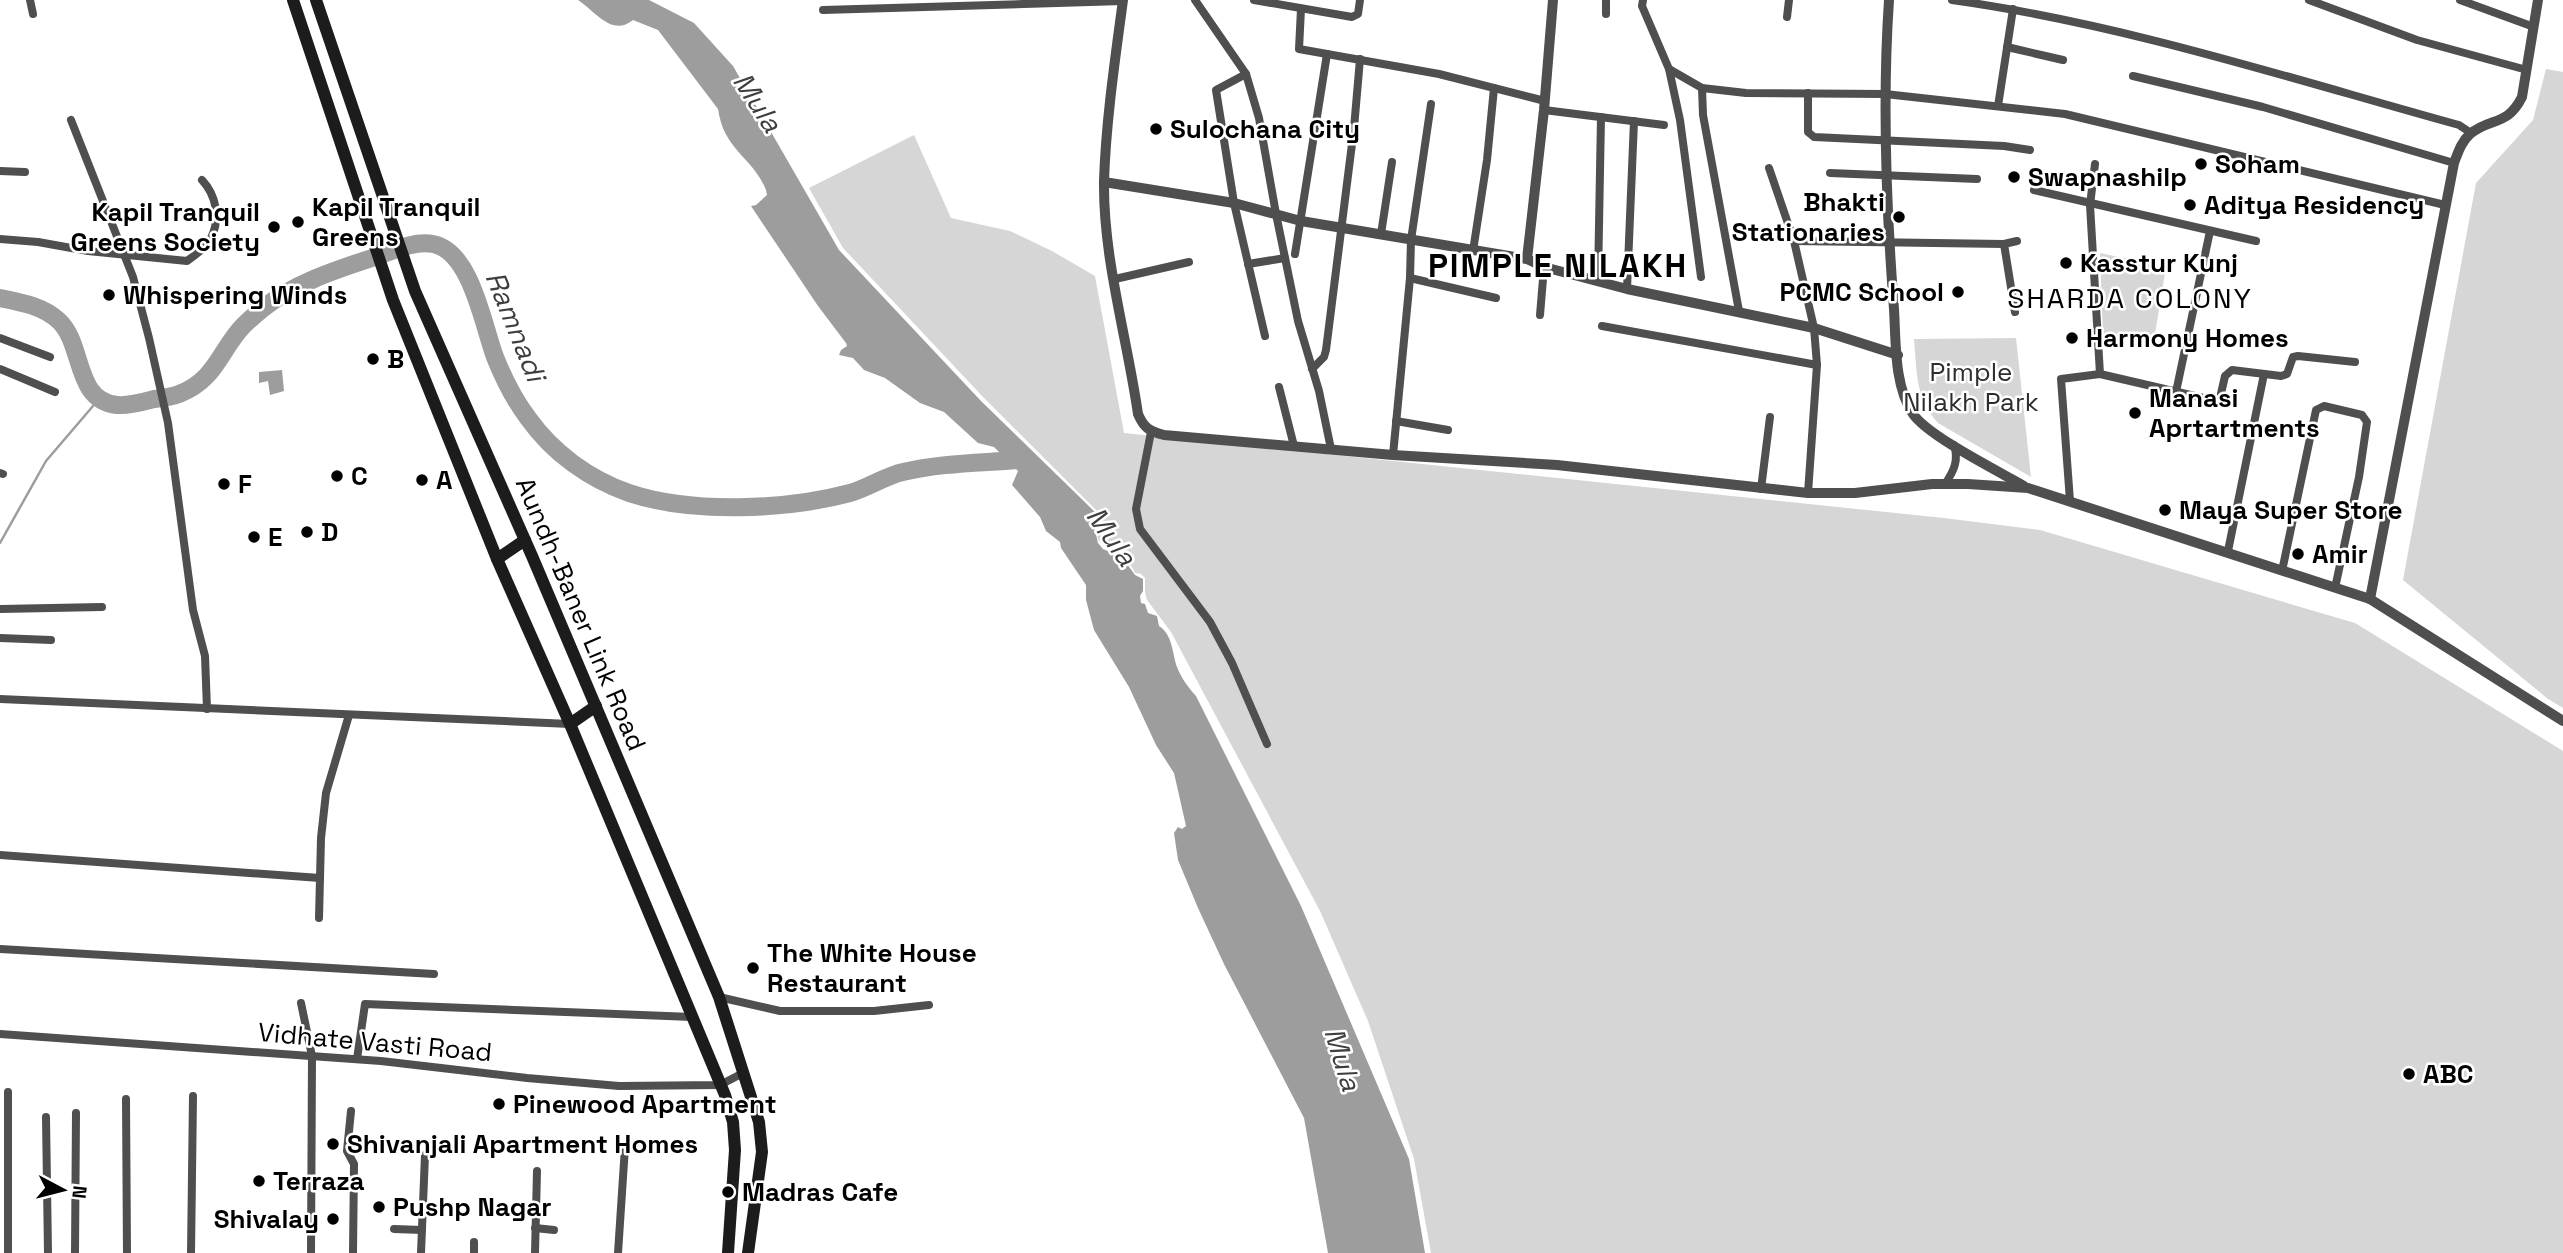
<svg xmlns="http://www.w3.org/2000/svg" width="2563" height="1253" viewBox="0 0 2563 1253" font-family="'Space Grotesk',sans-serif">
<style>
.green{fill:#d6d6d6}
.water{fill:#9d9d9d}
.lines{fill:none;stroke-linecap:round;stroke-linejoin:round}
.stream{stroke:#9d9d9d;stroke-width:2.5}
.river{stroke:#9d9d9d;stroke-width:18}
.minor{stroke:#4f4f4f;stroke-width:8}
.tertiary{stroke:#4f4f4f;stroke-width:10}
.secondary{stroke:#1c1c1c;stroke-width:12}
.poi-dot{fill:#000;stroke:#fff;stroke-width:2.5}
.labels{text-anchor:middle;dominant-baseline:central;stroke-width:5;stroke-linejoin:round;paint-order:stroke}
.poi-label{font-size:26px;font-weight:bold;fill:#000;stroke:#fff;text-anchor:start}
.park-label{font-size:26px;fill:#2d2d2d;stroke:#fff}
.street-label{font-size:26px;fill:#000;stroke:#fff}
.water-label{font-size:28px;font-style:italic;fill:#3e3e3e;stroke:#fff}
.neighbourhood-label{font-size:28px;letter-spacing:2px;fill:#000;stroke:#fff}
.district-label{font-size:33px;font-weight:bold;letter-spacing:2px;fill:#000;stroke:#fff}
</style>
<rect width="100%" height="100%" fill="#fff"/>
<g class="green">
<path d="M 2546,69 L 2563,72 L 2563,708 L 2548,699 L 2403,580 L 2476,183 L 2533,120 Z"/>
<path d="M 914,135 L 951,218 L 1010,231 L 1052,251 L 1095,276 L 1124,433 L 1944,518 L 2040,530 L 2355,623 L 2563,751 L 2563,1253 L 1431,1253 L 1414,1159 L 1368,1021 L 1320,911 L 1171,632 L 1147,600 L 1145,592 L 1145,578 L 1141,574 L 1135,573 C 1132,566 1127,560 1120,555 C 1105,543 1090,546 1101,520 L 1097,511 L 984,398 L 843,248 L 809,188 Z"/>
<path d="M 2100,253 L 2166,267 L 2154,340 L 2103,335 Z"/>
<path d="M 2016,338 L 2031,477 L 1938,423 C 1915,397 1917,372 1914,339 Z"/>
</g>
<g class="water">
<path d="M 578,0 L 649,0 L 694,23 L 733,66 L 839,250 L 981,401 L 1096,513 L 1098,521 L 1095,530 L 1098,543 L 1103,549 L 1122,557 L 1135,575 L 1143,579 L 1143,591 L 1140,596 L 1141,603 L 1145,604 L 1148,613 L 1157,616 L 1159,626 C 1173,635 1172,653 1177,667 C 1181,678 1189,688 1196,696 L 1301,906 L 1409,1159 L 1425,1253 L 1328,1253 L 1304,1118 L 1224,964 L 1198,908 L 1178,860 L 1174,833 L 1178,827 L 1182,829 L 1186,826 L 1174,773 L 1156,745 L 1129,687 L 1094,630 L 1086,600 L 1086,585 L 1061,548 L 1060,542 L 1046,531 L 1040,517 L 1012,485 L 1018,471 L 994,447 L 978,443 L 944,412 L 920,403 L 885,378 L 864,370 L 853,358 L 839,355 L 841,350 L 847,346 L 846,343 L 818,306 L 751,206 L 756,205 L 767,195 L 766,190 C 753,157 724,151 718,109 L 658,30 L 633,20 C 612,37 596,12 578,0 Z"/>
<path d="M 282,370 L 284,391 L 270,395 L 268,381 L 259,383 L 259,372 Z"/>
</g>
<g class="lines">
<path class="stream" d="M 0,543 L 46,461 L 99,399"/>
<path class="river" d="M 0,298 C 20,302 43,306 59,321 C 84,344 74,401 117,405 C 129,406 143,402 154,399 C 162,398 172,397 179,394 C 216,380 220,350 243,326 C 249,320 256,314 262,309 C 293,284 335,270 372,258 C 390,252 414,240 433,244 C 471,251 483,325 495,357 C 503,377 515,401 528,418 C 553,453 589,479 629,493 C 692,514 786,510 850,493 C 868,488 885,476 903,472 C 940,463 980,463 1017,460"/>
<g class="minor">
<path d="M 30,0 L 33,14"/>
<path d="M 1195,0 L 1246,74 L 1259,118 L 1276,214 L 1298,321 L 1319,391 L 1331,449"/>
<path d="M 1254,0 L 1352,17 L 1358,14 L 1360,0"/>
<path d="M 1643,0 L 1642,6 L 1669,69 L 1702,88 L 1746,93 L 1885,94 L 2065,114 L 2445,205"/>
<path d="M 1952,0 C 2124,24 2292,79 2459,125 L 2471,133"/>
<path d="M 2309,0 L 2417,40 L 2527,70"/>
<path d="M 2460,0 L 2534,27"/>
<path d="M 1301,9 L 1299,49 L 1439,74 L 1545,101"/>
<path d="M 823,10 L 1123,1"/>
<path d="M 1606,14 L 1606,0"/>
<path d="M 1787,17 L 1789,0"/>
<path d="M 2007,47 L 2063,60"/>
<path d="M 1669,69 L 1680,120 L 1701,277"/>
<path d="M 1246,74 L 1216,90 L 1234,203 L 1265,336"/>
<path d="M 2133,76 L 2263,107 L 2454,163"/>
<path d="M 1702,88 L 1703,115 L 1739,311"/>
<path d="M 1808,93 L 1808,132 L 1814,137 L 2004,146 L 2030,150"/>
<path d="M 1998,106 L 2013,9"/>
<path d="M 1544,110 L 1664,125"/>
<path d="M 71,120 L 133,277 L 149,338 L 168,423 L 193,610 L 205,656 L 207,709"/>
<path d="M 2095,164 L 2090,205 L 2100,374"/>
<path d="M 1769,168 L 1794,241 L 1814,328 L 1817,365 L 1808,493"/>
<path d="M 0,171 L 25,172"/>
<path d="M 1830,173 L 1977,179"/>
<path d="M 2034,190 L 2256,241"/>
<path d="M 1381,234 L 1392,162"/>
<path d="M 0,239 L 38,242 L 88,251 L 187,261 C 195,255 207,247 211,238 C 221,218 216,195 202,180"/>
<path d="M 1794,241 L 2004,244"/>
<path d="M 1473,251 L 1487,160 L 1494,88"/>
<path d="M 1295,254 L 1327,54"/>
<path d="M 1248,264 L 1285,258"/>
<path d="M 1410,278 L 1496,298"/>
<path d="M 1115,279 L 1189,262"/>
<path d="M 1598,280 L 1601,117"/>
<path d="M 1627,289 L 1634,121"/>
<path d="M 2015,312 L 2004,244 L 2017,241"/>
<path d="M 1540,315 L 1544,267"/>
<path d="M 1602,326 L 1817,365"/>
<path d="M 0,338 L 50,357"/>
<path d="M 0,369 L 55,392"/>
<path d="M 1312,369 L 1324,357 L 1326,350 L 1354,128 L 1360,59"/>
<path d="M 1279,387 L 1294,446"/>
<path d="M 2176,392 L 2210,231"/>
<path d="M 2220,398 L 2225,376 L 2232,370 L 2281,376 L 2287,374 L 2293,357 L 2298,356 L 2355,362"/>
<path d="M 1396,421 L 1448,430"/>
<path d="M 1151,432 L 1136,509 L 1140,529 L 1210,622 L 1232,663 L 1267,744"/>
<path d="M 1393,455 L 1410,278 L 1411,240 L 1431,104"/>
<path d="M 0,473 L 3,474"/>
<path d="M 1945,484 C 1954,471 1959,460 1954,445"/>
<path d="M 1761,489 L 1770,417"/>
<path d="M 2070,501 L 2061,379 L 2100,374 L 2212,400"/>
<path d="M 2228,551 L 2264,374"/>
<path d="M 2282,571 L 2316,410 L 2324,406 L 2362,415 L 2367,422 L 2359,477 L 2335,588"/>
<path d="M 0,609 L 102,607"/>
<path d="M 0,638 L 51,640"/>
<path d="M 0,699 L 570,724"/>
<path d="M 0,855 L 320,878"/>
<path d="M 319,918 L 321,838 L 326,793 L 349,715"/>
<path d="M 0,949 L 434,974"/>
<path d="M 719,997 L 780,1011 L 874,1011 L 929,1005"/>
<path d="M 301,1003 L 312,1056 L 311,1253"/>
<path d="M 0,1034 L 381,1061 L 527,1078 L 619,1086 L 720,1085 L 743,1073"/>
<path d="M 357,1059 L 365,1004 L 692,1017"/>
<path d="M 8,1092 L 8,1253"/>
<path d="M 126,1099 L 127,1253"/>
<path d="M 351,1111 L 347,1151 L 354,1164 L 353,1253"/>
<path d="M 46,1117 L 48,1253"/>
<path d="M 535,1228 L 554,1230"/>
<path d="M 394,1229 L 422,1230"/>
<path d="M 474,1242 L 474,1253"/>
<path d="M 75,1253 L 76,1113"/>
<path d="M 191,1253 L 193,1096"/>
<path d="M 421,1253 L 425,1155"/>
<path d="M 535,1253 L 537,1171"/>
<path d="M 618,1253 L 625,1147"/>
</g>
<g class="tertiary">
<path d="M 1123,0 C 1115,60 1106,121 1104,181 C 1103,259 1127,337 1138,414 C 1144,428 1149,431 1164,435 L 1393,455 L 1557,465 L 1808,493 L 1855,493 L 1932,484 L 1968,484 L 2028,488 L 2370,599 L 2563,721"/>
<path d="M 1889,0 C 1882,103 1886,206 1894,309 C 1896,342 1894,386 1913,414 C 1928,436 1998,471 2024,486"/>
<path d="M 1104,182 L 1234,203 L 1301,221 L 1527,259 L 1544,267 L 1627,289 L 1814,328 L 1898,355"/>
<path d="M 1527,259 L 1544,110 L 1553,0"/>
<path d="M 2370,599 L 2454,163 C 2458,153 2461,142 2470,134 C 2490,117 2507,127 2522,97 L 2538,0"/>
</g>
<g class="secondary">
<path d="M 293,0 L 393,300 L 497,559 L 570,724 L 725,1095 L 733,1122 L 735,1150 L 728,1253"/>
<path d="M 316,0 L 415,291 L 532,556 L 719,997 L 759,1122 L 762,1152 L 748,1253"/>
<path d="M 497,559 L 525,540"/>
<path d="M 570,724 L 596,706"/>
</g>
</g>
<g class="poi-dot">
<circle cx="1156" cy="129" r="7"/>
<circle cx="2201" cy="164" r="7"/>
<circle cx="2014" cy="177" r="7"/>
<circle cx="2190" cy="205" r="7"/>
<circle cx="1899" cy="217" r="7"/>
<circle cx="298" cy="222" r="7"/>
<circle cx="274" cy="227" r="7"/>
<circle cx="2066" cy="263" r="7"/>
<circle cx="1958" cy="292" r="7"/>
<circle cx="109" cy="295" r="7"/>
<circle cx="2072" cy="338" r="7"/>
<circle cx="373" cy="359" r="7"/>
<circle cx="2135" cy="413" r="7"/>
<circle cx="337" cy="476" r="7"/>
<circle cx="422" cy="480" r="7"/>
<circle cx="224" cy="484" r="7"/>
<circle cx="2165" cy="510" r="7"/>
<circle cx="307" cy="532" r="7"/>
<circle cx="254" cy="537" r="7"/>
<circle cx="2298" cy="554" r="7"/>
<circle cx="753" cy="968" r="7"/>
<circle cx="2409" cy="1074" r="7"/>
<circle cx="499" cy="1104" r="7"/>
<circle cx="333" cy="1144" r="7"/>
<circle cx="259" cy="1181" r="7"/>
<circle cx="728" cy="1192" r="7"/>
<circle cx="379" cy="1207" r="7"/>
<circle cx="333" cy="1219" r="7"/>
</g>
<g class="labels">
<g class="poi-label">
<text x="1170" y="129">Sulochana City</text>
<text x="2215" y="164">Soham</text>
<text x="2028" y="177">Swapnashilp</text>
<text x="1885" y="202" text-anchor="end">Bhakti<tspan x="1885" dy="30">Stationaries</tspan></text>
<text x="2204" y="205">Aditya Residency</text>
<text x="312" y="207">Kapil Tranquil<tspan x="312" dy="30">Greens</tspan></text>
<text x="260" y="212" text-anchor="end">Kapil Tranquil<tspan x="260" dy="30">Greens Society</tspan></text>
<text x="2080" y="263">Kasstur Kunj</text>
<text x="1944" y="292" text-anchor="end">PCMC School</text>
<text x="123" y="295">Whispering Winds</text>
<text x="2086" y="338">Harmony Homes</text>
<text x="387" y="359">B</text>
<text x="2149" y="398">Manasi<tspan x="2149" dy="30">Aprtartments</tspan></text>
<text x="351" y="476">C</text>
<text x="436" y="480">A</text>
<text x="238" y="484">F</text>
<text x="2179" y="510">Maya Super Store</text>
<text x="321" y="532">D</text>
<text x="268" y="537">E</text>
<text x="2312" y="554">Amir</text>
<text x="767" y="953">The White House<tspan x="767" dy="30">Restaurant</tspan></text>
<text x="2423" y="1074">ABC</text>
<text x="513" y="1104">Pinewood Apartment</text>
<text x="347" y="1144">Shivanjali Apartment Homes</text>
<text x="273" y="1181">Terraza</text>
<text x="742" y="1192">Madras Cafe</text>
<text x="393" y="1207">Pushp Nagar</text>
<text x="319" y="1219" text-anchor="end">Shivalay</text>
</g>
<g class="park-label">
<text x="1971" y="372">Pimple<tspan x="1971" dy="30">Nilakh Park</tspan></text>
</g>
<g class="street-label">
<text transform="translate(581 614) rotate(67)">Aundh-Baner Link Road</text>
<text transform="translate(375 1042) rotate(5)">Vidhate Vasti Road</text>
</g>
<g class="water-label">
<text transform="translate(758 102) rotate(57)">Mula</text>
<text transform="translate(516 326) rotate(68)">Ramnadi</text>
<text transform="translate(1112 536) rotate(55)">Mula</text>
<text transform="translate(1343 1059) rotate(73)">Mula</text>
</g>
<g class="neighbourhood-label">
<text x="2130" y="298">SHARDA COLONY</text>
</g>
<g class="district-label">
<text x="1558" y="266">PIMPLE NILAKH</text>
</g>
</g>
<g transform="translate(63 1190) rotate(97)" stroke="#ffffff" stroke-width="5" paint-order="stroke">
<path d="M0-5L12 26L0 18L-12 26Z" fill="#000000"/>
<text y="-10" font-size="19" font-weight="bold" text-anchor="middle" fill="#000000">N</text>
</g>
</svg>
